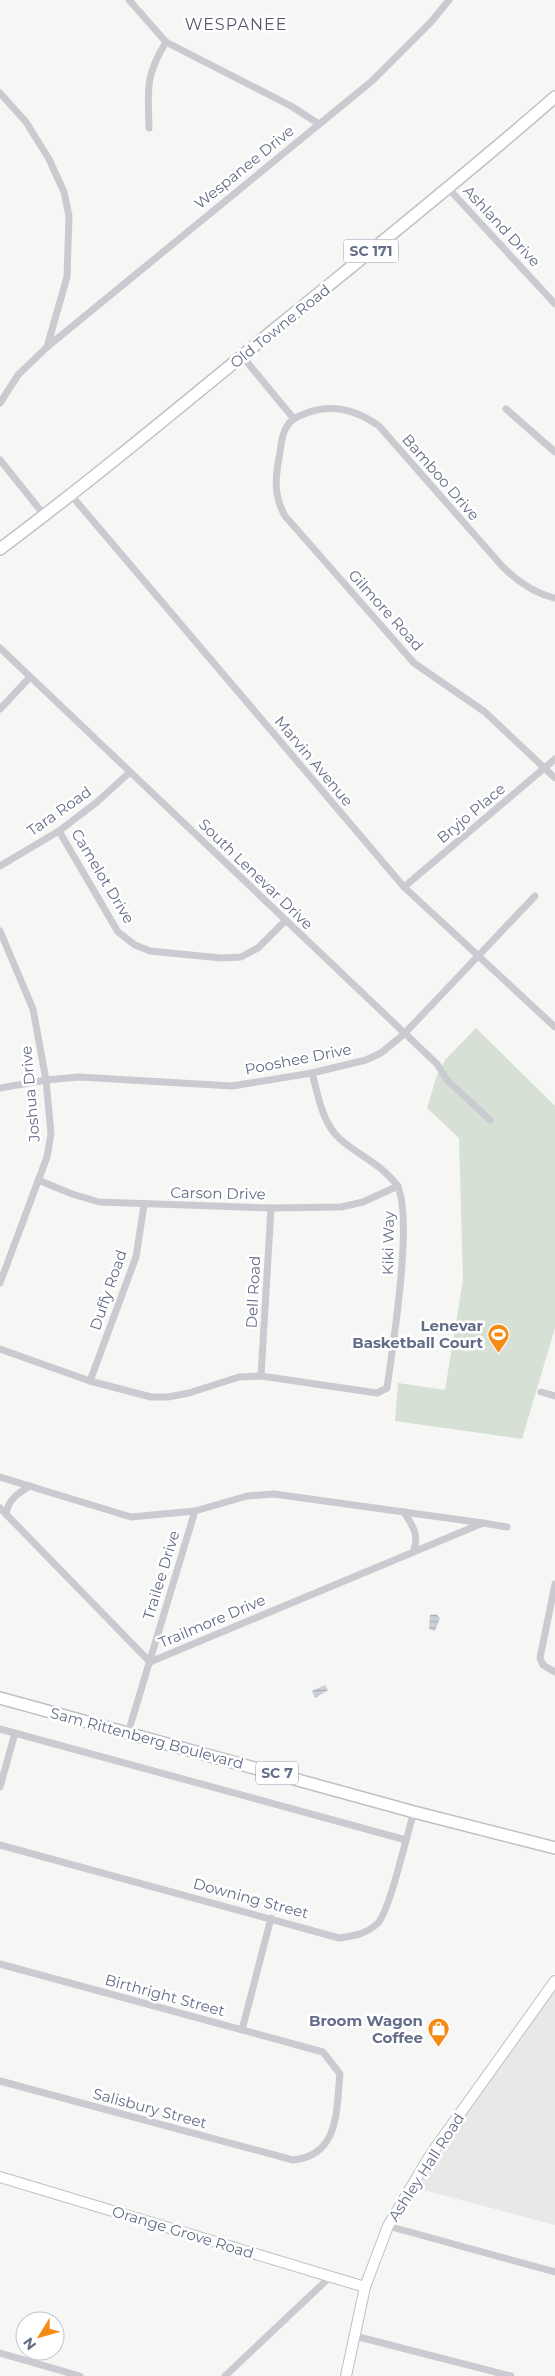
<svg xmlns="http://www.w3.org/2000/svg" width="555" height="2376" viewBox="0 0 555 2376" font-family="Montserrat,sans-serif">
<style>
.built{fill:#e7e8e7}
.park{fill:#d6e0d4}
.water{fill:url(#water-rules)}
.lines{fill:none;stroke-linecap:round;stroke-linejoin:round}
.secondary-casing{stroke:#bdc0c6;stroke-width:12}
.primary-casing{stroke:#bec0c5;stroke-width:14}
.street{stroke:#cacbd0;stroke-width:7}
.secondary{stroke:#fff;stroke-width:10}
.primary{stroke:#fff;stroke-width:11}
.labels{text-anchor:middle;dominant-baseline:central;stroke-width:5;stroke-linejoin:round;paint-order:stroke}
.shield{fill:#fff;stroke:#9299ac;stroke-width:1}
.shield-label{font-size:14px;font-weight:bold;fill:#636d88}
.street-label{font-size:15px;fill:#636d88;stroke:#fff}
.poi-label{font-size:15px;font-weight:bold;fill:#636d88;stroke:#fff;text-anchor:end}
.neighbourhood-label{font-size:16px;letter-spacing:1px;fill:#52596c;stroke:#fff}
</style>
<defs>
<pattern id="water-rules" width="6" height="5" patternUnits="userSpaceOnUse" patternTransform="scale(1.25)"><rect width="6" height="5" fill="#cbd0d8"/><path d="M0 2.5h6" fill="none" stroke="#a8adb5"/></pattern>
</defs>
<rect width="100%" height="100%" fill="#f6f7f4"/>
<path class="built" d="M 555,1981 L 555,2225 L 416,2188 L 506,2049 Z"/>
<path class="park" d="M 476,1028 L 555,1106 L 555,1328 L 522,1439 L 395,1421 L 398,1383 L 445,1390 L 463,1280 L 459,1138 L 427,1108 L 436,1078 L 445,1060 Z"/>
<g class="water">
<path d="M 436,1614 L 440,1618 L 435,1631 L 429,1629 L 430,1615 Z"/>
<path d="M 325,1685 L 328,1690 L 315,1698 L 312,1691 Z"/>
</g>
<g class="lines">
<defs>
<g id="secondary">
<path d="M 0,2177 L 365,2287"/>
<path d="M 346,2376 L 365,2287 L 388,2226 L 431,2154 L 555,1981"/>
</g>
<g id="primary">
<path d="M 0,549 C 96,477 188,400 281,324 C 373,249 466,175 555,97"/>
<path d="M 0,1698 L 414,1812 L 555,1848"/>
</g>
</defs>
<use href="#secondary" class="secondary-casing"/>
<use href="#primary" class="primary-casing"/>
<g class="street">
<path d="M 129,0 L 166,42 L 291,106 L 319,124"/>
<path d="M 0,93 L 26,122 L 49,159 L 64,192 L 69,216 L 67,277 L 47,347 L 18,375 L 0,403"/>
<path d="M 149,128 C 148,89 145,76 166,42"/>
<path d="M 448,188 L 555,304"/>
<path d="M 47,347 L 372,81 L 431,22 L 449,0"/>
<path d="M 242,356 L 294,419"/>
<path d="M 506,409 L 555,452"/>
<path d="M 0,460 L 45,516"/>
<path d="M 71,495 L 404,887 L 555,1027"/>
<path d="M 555,598 C 533,593 517,581 502,566 L 379,426 C 355,409 331,403 304,414 C 296,417 290,420 286,428 C 281,435 281,449 279,458 C 275,480 274,496 285,516 L 414,663 L 485,712 L 555,778"/>
<path d="M 0,648 L 437,1064 L 447,1080 L 490,1120"/>
<path d="M 0,709 L 30,677"/>
<path d="M 59,831 L 118,932 L 135,945 L 150,951 L 221,958 L 241,957 L 258,948 L 285,921"/>
<path d="M 0,866 L 59,831 L 97,802 L 130,772"/>
<path d="M 404,887 L 555,759"/>
<path d="M 0,931 L 33,1009 L 46,1080 L 51,1134 L 47,1157 L 0,1283"/>
<path d="M 0,1088 L 46,1080 L 79,1077 L 232,1086 L 312,1073 L 366,1060 L 381,1053 L 404,1034 L 535,896"/>
<path d="M 38,1180 L 72,1194 L 99,1202 L 271,1208 L 341,1207 L 363,1202 L 398,1186"/>
<path d="M 0,1349 L 90,1381 L 151,1397 L 168,1397 L 189,1393 L 239,1377 L 261,1376 L 377,1393 L 387,1388 C 392,1351 415,1211 396,1184 C 381,1164 358,1155 340,1139 C 322,1123 318,1095 312,1073"/>
<path d="M 261,1376 L 271,1208"/>
<path d="M 90,1381 L 136,1257 L 144,1205"/>
<path d="M 541,1392 L 555,1396"/>
<path d="M 0,1477 L 131,1517 L 195,1511 L 247,1496 L 274,1494 L 483,1523 L 150,1662 L 0,1508"/>
<path d="M 404,1512 C 413,1526 420,1536 413,1552"/>
<path d="M 6,1514 C 8,1500 18,1493 30,1486"/>
<path d="M 483,1523 L 507,1527"/>
<path d="M 555,1584 L 540,1658 L 543,1665 L 555,1672"/>
<path d="M 0,1729 L 406,1840"/>
<path d="M 128,1733 L 195,1511"/>
<path d="M 0,1787 L 15,1733"/>
<path d="M 0,1845 L 339,1938 C 355,1936 366,1934 378,1923 C 390,1910 407,1833 414,1812"/>
<path d="M 0,1964 L 323,2052 L 340,2074 C 336,2110 340,2155 293,2160 L 0,2081"/>
<path d="M 242,2030 L 271,1918"/>
<path d="M 388,2226 L 555,2272"/>
<path d="M 355,2336 L 511,2376"/>
<path d="M 0,2353 L 80,2376"/>
<path d="M 225,2376 L 331,2276"/>
</g>
<use href="#secondary" class="secondary"/>
<use href="#primary" class="primary"/>
</g>
<defs>
<symbol id="stadium-pin" viewBox="-11 -11 22 30"><path d="M0 17L-7.5 6A9.5 9.5 0 1 1 7.5 6Z" fill="#f58a16" stroke="#fff"/><path d="M0-5a6.5 5 0 1 0 0 10a6.5 5 0 1 0 0-10ZM-3.5-1.8h7v3.6h-7Z" fill="#fff"/></symbol>
<symbol id="shop-pin" viewBox="-11 -11 22 30"><path d="M0 17L-7.5 6A9.5 9.5 0 1 1 7.5 6Z" fill="#f58a16" stroke="#fff"/><path d="M-5-2.5h2.3a2.7 3.5 0 0 1 5.4 0H5L5.5 6h-11ZM-1.5-2.5h3a1.5 2.3 0 0 0-3 0Z" fill="#fff"/></symbol>
</defs>
<g fill-rule="evenodd">
<use href="#stadium-pin" x="486" y="1322" width="25" height="34"/>
<use href="#shop-pin" x="426" y="2016" width="25" height="34"/>
</g>
<g class="labels">
<g class="shield">
<rect x="343.5" y="239.5" width="55" height="23" rx="4"/>
<rect x="256" y="1761.5" width="42" height="23" rx="4"/>
</g>
<g class="shield-label">
<text x="371" y="251">SC 171</text>
<text x="277" y="1773">SC 7</text>
</g>
<g class="street-label">
<text transform="translate(244 167) rotate(-39)">Wespanee Drive</text>
<text transform="translate(502 226) rotate(47)">Ashland Drive</text>
<text transform="translate(280 326) rotate(-39)">Old Towne Road</text>
<text transform="translate(441 477) rotate(49)">Bamboo Drive</text>
<text transform="translate(386 610) rotate(48)">Gilmore Road</text>
<text transform="translate(314 761) rotate(50)">Marvin Avenue</text>
<text transform="translate(59 811) rotate(-35)">Tara Road</text>
<text transform="translate(471 813) rotate(-40)">Bryjo Place</text>
<text transform="translate(256 874) rotate(44)">South Lenevar Drive</text>
<text transform="translate(103 876) rotate(59)">Camelot Drive</text>
<text transform="translate(298 1059) rotate(-11)">Pooshee Drive</text>
<text transform="translate(30 1094) rotate(-95)">Joshua Drive</text>
<text transform="translate(218 1193) rotate(1)">Carson Drive</text>
<text transform="translate(388 1243) rotate(-89)">Kiki Way</text>
<text transform="translate(108 1290) rotate(-71)">Duffy Road</text>
<text transform="translate(253 1292) rotate(-87)">Dell Road</text>
<text transform="translate(161 1575) rotate(-73)">Trailee Drive</text>
<text transform="translate(212 1621) rotate(-23)">Trailmore Drive</text>
<text transform="translate(147 1738) rotate(15)">Sam Rittenberg Boulevard</text>
<text transform="translate(251 1898) rotate(15)">Downing Street</text>
<text transform="translate(165 1995) rotate(15)">Birthright Street</text>
<text transform="translate(150 2108) rotate(15)">Salisbury Street</text>
<text transform="translate(426 2167) rotate(-57)">Ashley Hall Road</text>
<text transform="translate(183 2232) rotate(17)">Orange Grove Road</text>
</g>
<g class="poi-label">
<text x="483" y="1325">Lenevar<tspan x="483" dy="17">Basketball Court</tspan></text>
<text x="423" y="2020">Broom Wagon<tspan x="423" dy="17">Coffee</tspan></text>
</g>
<g class="neighbourhood-label">
<text x="236" y="24">WESPANEE</text>
</g>
</g>
<g transform="translate(40 2336) rotate(233)"><circle r="24" fill="#ffffff" stroke="#c1c5cf"/>
<path d="M0-4L9 19L0 12L-9 19Z" fill="#f58a16"/>
<text y="-8" font-size="14" font-weight="bold" text-anchor="middle" fill="#636d88">N</text>
</g>
</svg>
